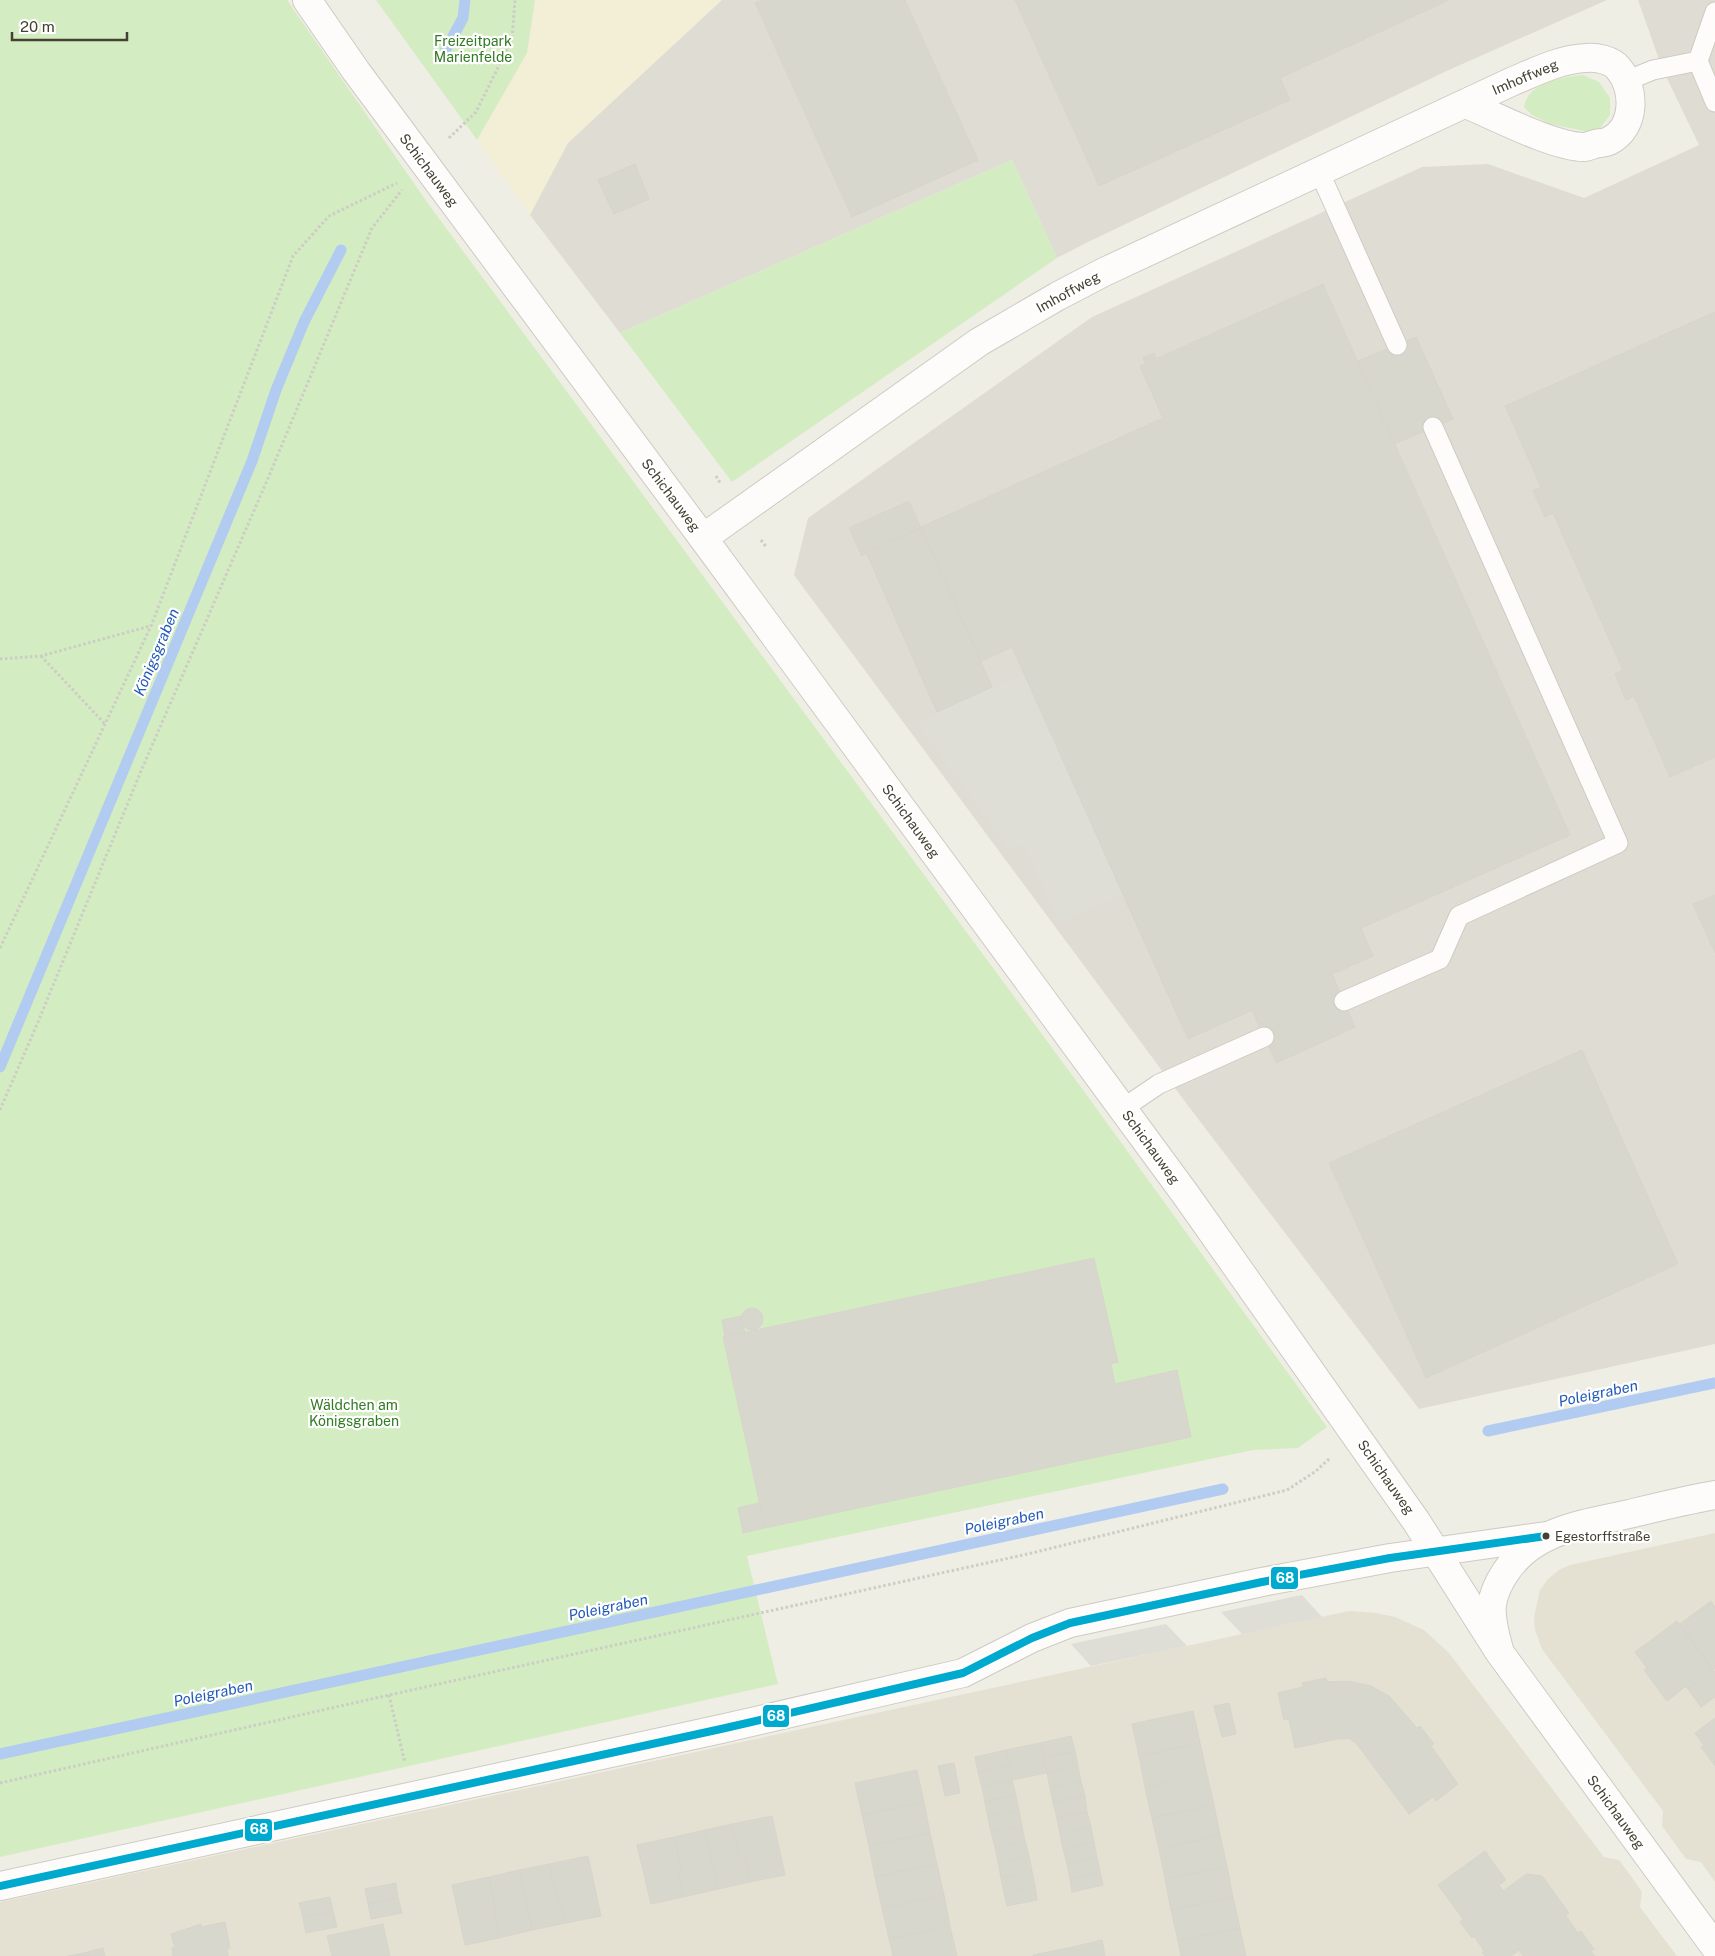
<svg xmlns="http://www.w3.org/2000/svg" width="1715" height="1956" viewBox="0 0 1715 1956" font-family="'Public Sans',sans-serif">
<style>
.residential{fill:#e4e1d2}
.commercial{fill:#f3eed6}
.industrial{fill:#dfddd3}
.green{fill:#d4ecc2}
.parking{fill:#deddd6}
.lines{fill:none;stroke-linecap:round;stroke-linejoin:round}
.stream{stroke:#b1cbf1;stroke-width:11}
.building{fill:#d8d7ce;stroke:#d7d5cb}
.service-casing{stroke:#cdcbc3;stroke-width:21}
.minor-casing{stroke:#cdcbc3;stroke-width:30}
.tertiary-casing{stroke:#cdcbc3;stroke-width:30}
.path{stroke:#cdccc5;stroke-width:3;stroke-dasharray:2.5 2.5;stroke-linecap:butt}
.service{stroke:#fdfcfb;stroke-width:19}
.minor{stroke:#fdfcfb;stroke-width:28}
.tertiary{stroke:#fdfcfb;stroke-width:28}
.bus-1-casing{stroke:#fff;stroke-width:11}
.bus-1{stroke:#00a9ce;stroke-width:8}
.bus-dot{fill:#444132;stroke:#fff;stroke-width:2}
.labels{text-anchor:middle;dominant-baseline:central;stroke-width:4.5;stroke-linejoin:round;paint-order:stroke}
.bus-label{font-size:13px;fill:#444132;stroke:#fff;text-anchor:start}
.park-label{font-size:14px;fill:#307a21;stroke:#fff}
.street-label{font-size:14px;fill:#444132;stroke:#fff}
.water-label{font-size:15px;font-style:italic;fill:#235ab8;stroke:#fff}
.line-badge{stroke:#fff;stroke-width:2}
.badge-label{font-size:14px;text-anchor:middle;font-weight:bold;fill:#fff}
</style>
<rect width="100%" height="100%" fill="#efeee5"/>
<g class="residential">
<path d="M 1715,1533 L 1715,1882 L 1701,1862 L 1686,1859 L 1662,1826 L 1663,1811 L 1542,1649 L 1535,1630 L 1534,1617 L 1540,1590 L 1548,1579 L 1559,1570 L 1570,1565 Z"/>
<path d="M 1349,1611 L 1376,1613 L 1395,1617 L 1424,1630 L 1449,1653 L 1604,1857 L 1619,1860 L 1631,1876 L 1642,1892 L 1640,1907 L 1677,1956 L 0,1956 L 0,1902 Z"/>
</g>
<path class="commercial" d="M 535,0 L 722,0 L 568,143 L 530,215 L 477,140 L 527,53 Z"/>
<g class="industrial">
<path d="M 722,0 L 1607,0 L 1451,69 L 1088,242 L 1057,258 L 1012,160 L 620,333 L 530,215 L 568,143 Z"/>
<path d="M 1638,0 L 1715,0 L 1715,1344 L 1419,1409 L 1186,1103 L 794,575 L 808,518 L 1092,317 L 1422,167 L 1488,164 L 1584,198 L 1699,145 L 1662,68 Z"/>
</g>
<g class="green">
<path d="M 0,0 L 287,0 L 429,205 L 1078,1083 L 1327,1427 L 1298,1448 L 1253,1450 L 747,1556 L 778,1684 L 0,1857 Z"/>
<path d="M 376,0 L 535,0 L 527,53 L 477,140 Z"/>
<path d="M 1583,75 L 1599,82 L 1610,98 L 1610,115 L 1601,127 L 1589,132 L 1550,124 L 1532,115 L 1524,107 C 1528,82 1562,77 1583,75 Z"/>
<path d="M 1012,160 L 1057,258 L 732,482 L 620,333 Z"/>
</g>
<g class="parking">
<path d="M 1024,674 L 1123,895 L 1060,922 L 1022,843 L 1011,851 L 917,725 L 937,712 Z"/>
<path d="M 1302,1595 L 1322,1617 L 1242,1634 L 1221,1612 Z"/>
<path d="M 1166,1624 L 1187,1646 L 1091,1666 L 1071,1644 Z"/>
</g>
<g class="lines">
<g class="stream">
<path d="M 446,49 L 463,18 L 465,0"/>
<path d="M 0,1067 L 252,461 L 276,390 L 304,322 L 341,250"/>
<path d="M 1488,1431 L 1715,1383"/>
<path d="M 0,1754 L 1223,1489"/>
</g>
</g>
<g class="building">
<path d="M 763,0 L 905,0 L 978,160 L 852,217 L 755,3 Z"/>
<path d="M 1015,0 L 1449,0 L 1280,78 L 1290,100 L 1099,186 Z"/>
<path d="M 635,164 L 649,199 L 614,214 L 598,180 Z"/>
<path d="M 1323,284 L 1570,835 L 1361,928 L 1373,956 L 1188,1039 L 1012,647 L 981,661 L 921,527 L 1163,418 L 1140,366 L 1146,364 L 1143,358 L 1154,353 L 1156,359 Z"/>
<path d="M 1715,312 L 1715,757 L 1670,777 L 1634,696 L 1626,700 L 1615,674 L 1623,670 L 1553,513 L 1545,517 L 1533,491 L 1541,487 L 1505,406 Z"/>
<path d="M 1416,337 L 1453,419 L 1394,444 L 1358,361 Z"/>
<path d="M 909,501 L 921,528 L 866,552 L 866,554 L 862,556 L 849,528 Z"/>
<path d="M 921,528 L 992,687 L 937,712 L 866,552 Z"/>
<path d="M 1715,895 L 1715,953 L 1693,904 Z"/>
<path d="M 1332,974 L 1355,1027 L 1276,1063 L 1252,1010 Z"/>
<path d="M 1582,1050 L 1678,1264 L 1426,1378 L 1329,1163 Z"/>
<path d="M 1094,1258 L 1118,1362 L 1111,1364 L 1115,1384 L 1177,1370 L 1191,1437 L 765,1528 L 723,1337 Z"/>
<circle cx="752" cy="1319" r="11"/>
<path d="M 742,1316 L 741,1321 L 745,1332 L 725,1337 L 722,1320 Z"/>
<path d="M 759,1503 L 765,1528 L 743,1533 L 738,1508 Z"/>
<path d="M 1711,1601 L 1715,1607 L 1715,1668 L 1713,1670 L 1680,1624 Z"/>
<path d="M 1677,1621 L 1713,1670 L 1688,1689 L 1686,1686 L 1667,1701 L 1644,1670 L 1647,1668 L 1635,1652 Z"/>
<path d="M 1713,1670 L 1715,1672 L 1715,1697 L 1701,1707 L 1688,1689 Z"/>
<path d="M 1326,1678 L 1327,1682 L 1348,1681 L 1371,1686 L 1389,1696 L 1417,1728 L 1420,1726 L 1434,1744 L 1431,1746 L 1458,1784 L 1436,1801 L 1433,1797 L 1409,1814 L 1356,1743 L 1350,1739 L 1337,1739 L 1295,1748 L 1289,1719 L 1284,1720 L 1278,1693 L 1303,1687 L 1302,1683 Z"/>
<path d="M 1229,1703 L 1236,1734 L 1222,1737 L 1214,1706 Z"/>
<path d="M 1193,1711 L 1200,1743 L 1139,1756 L 1132,1724 Z"/>
<path d="M 1715,1718 L 1715,1766 L 1701,1747 L 1704,1746 L 1695,1733 Z"/>
<path d="M 1071,1736 L 1075,1751 L 1043,1758 L 1040,1743 Z"/>
<path d="M 1040,1743 L 1047,1773 L 1012,1780 L 1006,1750 Z"/>
<path d="M 1200,1743 L 1207,1774 L 1145,1787 L 1139,1756 Z"/>
<path d="M 1006,1750 L 1010,1765 L 978,1772 L 975,1757 Z"/>
<path d="M 1075,1751 L 1078,1766 L 1047,1773 L 1043,1758 Z"/>
<path d="M 954,1763 L 960,1793 L 945,1796 L 938,1766 Z"/>
<path d="M 1010,1765 L 1012,1780 L 982,1787 L 978,1772 Z"/>
<path d="M 1078,1766 L 1081,1781 L 1050,1788 L 1047,1773 Z"/>
<path d="M 917,1770 L 924,1802 L 862,1815 L 855,1783 Z"/>
<path d="M 1207,1774 L 1214,1805 L 1152,1818 L 1145,1787 Z"/>
<path d="M 1012,1780 L 1016,1795 L 985,1802 L 982,1787 Z"/>
<path d="M 1081,1781 L 1085,1796 L 1053,1803 L 1050,1788 Z"/>
<path d="M 1016,1795 L 1019,1811 L 988,1817 L 985,1802 Z"/>
<path d="M 1085,1796 L 1087,1812 L 1057,1818 L 1053,1803 Z"/>
<path d="M 924,1802 L 930,1833 L 869,1846 L 862,1815 Z"/>
<path d="M 1214,1805 L 1220,1835 L 1159,1849 L 1152,1818 Z"/>
<path d="M 1019,1811 L 1022,1826 L 991,1832 L 988,1817 Z"/>
<path d="M 1087,1812 L 1091,1827 L 1060,1834 L 1057,1818 Z"/>
<path d="M 772,1816 L 785,1875 L 750,1882 L 745,1860 L 740,1861 L 732,1824 Z"/>
<path d="M 732,1824 L 740,1861 L 745,1860 L 750,1882 L 718,1889 L 705,1830 Z"/>
<path d="M 1022,1826 L 1025,1841 L 995,1847 L 991,1832 Z"/>
<path d="M 1091,1827 L 1094,1842 L 1063,1849 L 1060,1834 Z"/>
<path d="M 705,1830 L 718,1889 L 683,1897 L 678,1874 L 682,1873 L 674,1837 Z"/>
<path d="M 930,1833 L 937,1864 L 875,1877 L 869,1846 Z"/>
<path d="M 1220,1835 L 1227,1866 L 1165,1879 L 1159,1849 Z"/>
<path d="M 674,1837 L 682,1873 L 678,1874 L 683,1897 L 651,1904 L 637,1845 Z"/>
<path d="M 1025,1841 L 1029,1856 L 998,1862 L 995,1847 Z"/>
<path d="M 1094,1842 L 1097,1857 L 1067,1864 L 1063,1849 Z"/>
<path d="M 1485,1851 L 1506,1880 L 1499,1885 L 1503,1891 L 1526,1874 L 1542,1876 L 1569,1913 L 1566,1916 L 1578,1933 L 1581,1931 L 1594,1949 L 1591,1951 L 1595,1956 L 1523,1956 L 1519,1950 L 1511,1956 L 1485,1956 L 1482,1953 L 1484,1951 L 1474,1936 L 1472,1938 L 1460,1922 L 1463,1919 L 1438,1885 Z"/>
<path d="M 588,1856 L 601,1916 L 566,1923 L 561,1902 L 558,1902 L 549,1864 Z"/>
<path d="M 1029,1856 L 1032,1871 L 1001,1878 L 998,1862 Z"/>
<path d="M 1097,1857 L 1100,1872 L 1070,1879 L 1067,1864 Z"/>
<path d="M 549,1864 L 558,1902 L 561,1902 L 566,1923 L 532,1930 L 519,1870 Z"/>
<path d="M 937,1864 L 944,1895 L 882,1908 L 875,1877 Z"/>
<path d="M 1227,1866 L 1233,1897 L 1171,1910 L 1165,1879 Z"/>
<path d="M 519,1870 L 532,1930 L 499,1938 L 494,1913 L 496,1913 L 489,1877 Z"/>
<path d="M 1032,1871 L 1035,1886 L 1004,1893 L 1001,1878 Z"/>
<path d="M 1100,1872 L 1103,1885 L 1072,1892 L 1070,1879 Z"/>
<path d="M 489,1877 L 496,1913 L 494,1913 L 499,1938 L 465,1945 L 452,1885 Z"/>
<path d="M 396,1883 L 398,1898 L 368,1904 L 365,1889 Z"/>
<path d="M 1035,1886 L 1037,1900 L 1007,1906 L 1004,1893 Z"/>
<path d="M 944,1895 L 950,1926 L 889,1939 L 882,1908 Z"/>
<path d="M 330,1897 L 333,1911 L 303,1918 L 299,1903 Z"/>
<path d="M 1233,1897 L 1240,1928 L 1178,1941 L 1171,1910 Z"/>
<path d="M 398,1898 L 402,1913 L 371,1919 L 368,1904 Z"/>
<path d="M 333,1911 L 337,1927 L 306,1933 L 303,1918 Z"/>
<path d="M 225,1922 L 230,1948 L 227,1949 L 228,1956 L 173,1956 L 172,1948 L 175,1947 L 171,1934 L 201,1924 L 201,1927 Z"/>
<path d="M 383,1924 L 390,1956 L 332,1956 L 327,1936 Z"/>
<path d="M 950,1926 L 957,1956 L 893,1956 L 889,1939 Z"/>
<path d="M 1240,1928 L 1246,1956 L 1181,1956 L 1178,1941 Z"/>
<path d="M 1102,1940 L 1105,1956 L 1069,1956 L 1068,1948 Z"/>
<path d="M 103,1948 L 105,1956 L 89,1956 L 88,1952 Z"/>
<path d="M 1068,1948 L 1069,1956 L 1033,1956 L 1033,1955 Z"/>
<path d="M 88,1952 L 89,1956 L 68,1956 Z"/>
</g>
<g class="lines">
<defs>
<g id="service">
<path d="M 1698,61 L 1715,12"/>
<path d="M 1626,81 L 1653,70 L 1698,61 L 1715,102"/>
<path d="M 1319,171 L 1397,345"/>
<path d="M 1344,1001 L 1440,959 L 1459,916 L 1618,843 L 1433,427"/>
<path d="M 1122,1109 L 1159,1084 L 1264,1037"/>
</g>
<g id="minor">
<path d="M 307,0 L 356,71 L 703,538 L 1186,1195 L 1416,1521 L 1498,1650"/>
<path d="M 703,538 L 979,342 L 1058,296 L 1104,272 L 1511,82 C 1535,72 1560,59 1586,58 C 1596,57 1612,60 1618,68 C 1636,88 1636,128 1609,141 C 1605,143 1599,143 1595,144 C 1591,145 1587,147 1584,147 C 1554,147 1495,116 1466,104"/>
<path d="M 0,1886 L 721,1729 L 963,1673 L 1032,1638 L 1070,1623 L 1262,1582 L 1390,1558 L 1546,1536"/>
</g>
<path id="tertiary" d="M 1715,1495 C 1686,1500 1658,1507 1629,1514 C 1584,1524 1532,1530 1505,1573 C 1499,1582 1494,1593 1492,1604 C 1490,1620 1496,1638 1500,1653 L 1715,1947"/>
</defs>
<use href="#service" class="service-casing"/>
<use href="#minor" class="minor-casing"/>
<use href="#tertiary" class="tertiary-casing"/>
<g class="path">
<path d="M 449,138 L 476,112 L 512,39 L 515,0"/>
<path d="M 716,476 L 721,484"/>
<path d="M 761,540 L 767,548"/>
<path d="M 41,656 L 105,724"/>
<path d="M 0,659 L 41,656 L 150,626"/>
<path d="M 0,948 L 151,626 L 293,256 L 329,216 L 397,183"/>
<path d="M 0,1110 L 38,1022 L 141,771 L 269,476 L 372,228 L 402,190"/>
<path d="M 389,1695 L 405,1763"/>
<path d="M 0,1783 L 389,1695 L 1032,1553 L 1287,1490 L 1316,1471 L 1330,1458"/>
</g>
<use href="#service" class="service"/>
<use href="#minor" class="minor"/>
<use href="#tertiary" class="tertiary"/>
<defs>
<path id="bus-1" d="M 0,1886 L 721,1729 L 963,1673 L 1032,1638 L 1070,1623 L 1262,1582 L 1390,1558 L 1546,1536"/>
</defs>
<use href="#bus-1" class="bus-1-casing"/>
<use href="#bus-1" class="bus-1"/>
</g>
<circle class="bus-dot" cx="1546" cy="1536" r="4.5"/>
<g class="labels">
<g class="bus-label">
<text x="1555" y="1536">Egestorffstraße</text>
</g>
<g class="park-label">
<text x="473" y="41">Freizeitpark<tspan x="473" dy="16">Marienfelde</tspan></text>
<text x="354" y="1405">Wäldchen am<tspan x="354" dy="16">Königsgraben</tspan></text>
</g>
<g class="street-label">
<text transform="translate(1525 77) rotate(-23)">Imhoffweg</text>
<text transform="translate(429 170) rotate(53)">Schichauweg</text>
<text transform="translate(1068 292) rotate(-29)">Imhoffweg</text>
<text transform="translate(671 495) rotate(53)">Schichauweg</text>
<text transform="translate(911 821) rotate(54)">Schichauweg</text>
<text transform="translate(1151 1147) rotate(54)">Schichauweg</text>
<text transform="translate(1386 1477) rotate(55)">Schichauweg</text>
<text transform="translate(1616 1812) rotate(54)">Schichauweg</text>
</g>
<g class="water-label">
<text transform="translate(156 652) rotate(-67)">Königsgraben</text>
<text transform="translate(1598 1393) rotate(-12)">Poleigraben</text>
<text transform="translate(1004 1521) rotate(-12)">Poleigraben</text>
<text transform="translate(608 1607) rotate(-12)">Poleigraben</text>
<text transform="translate(213 1693) rotate(-12)">Poleigraben</text>
</g>
</g>
<g class="line-badge">
<rect x="1270" y="1566" width="29" height="24" rx="5" fill="#00a9ce"/>
<rect x="762" y="1704" width="28" height="24" rx="5" fill="#00a9ce"/>
<rect x="244" y="1818" width="29" height="24" rx="5" fill="#00a9ce"/>
</g>
<g class="badge-label">
<text x="1285" y="1583">68</text>
<text x="776" y="1721">68</text>
<text x="259" y="1834">68</text>
</g>
<path d="M12 32v8h115v-8" fill="none" stroke="#444132" stroke-width="2.5"/>
<text x="20" y="32" font-size="15" fill="#444132" stroke="#ffffff" stroke-width="4" paint-order="stroke">20 m</text>
</svg>
